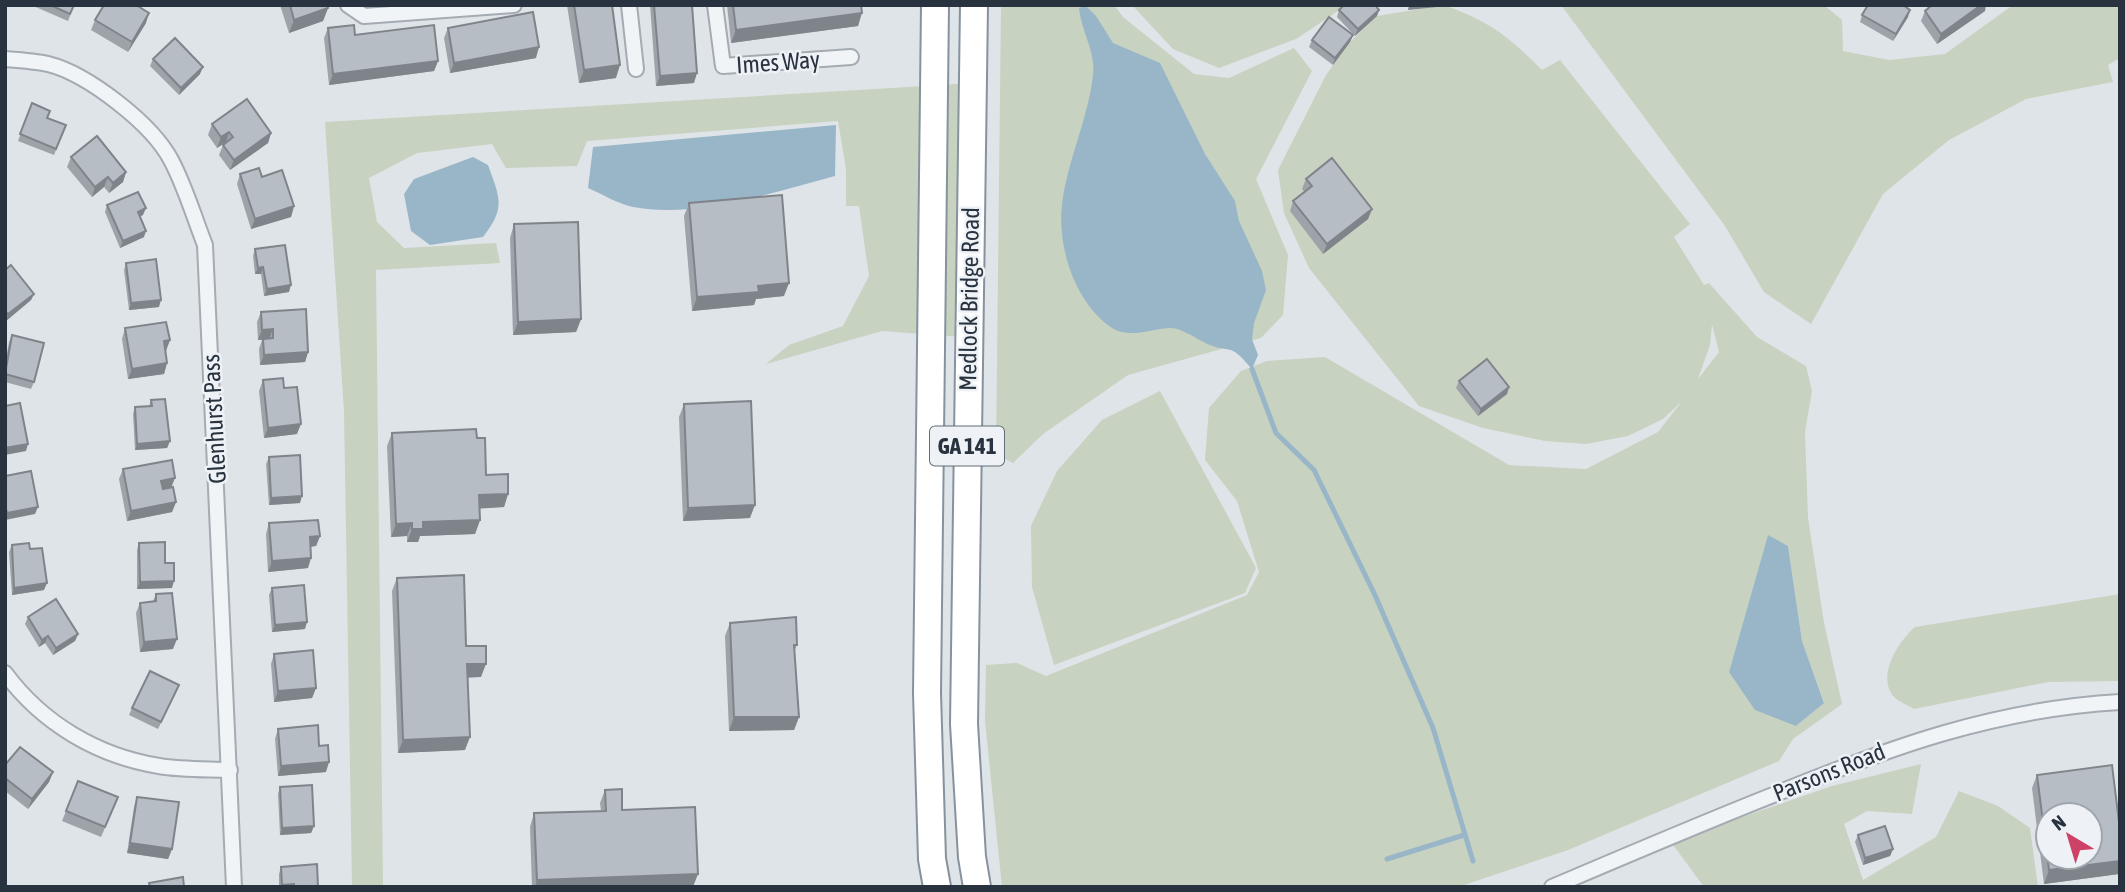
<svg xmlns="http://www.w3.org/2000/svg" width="2125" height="892" viewBox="0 0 2125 892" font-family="'Asap Condensed',sans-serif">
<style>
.green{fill:#c7d2c0;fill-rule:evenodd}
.water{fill:#99b6c9}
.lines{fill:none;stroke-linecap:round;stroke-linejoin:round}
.stream{stroke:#99b6c9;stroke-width:5}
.street-casing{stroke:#a4abb2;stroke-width:18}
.highway-casing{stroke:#86939f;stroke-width:30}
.street{stroke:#f1f4f6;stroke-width:14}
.highway{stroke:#fff;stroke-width:26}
.wall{fill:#9da3a9}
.shaded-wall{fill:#7f848a}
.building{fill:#b6bdc5;stroke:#7f848a;stroke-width:2;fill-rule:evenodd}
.labels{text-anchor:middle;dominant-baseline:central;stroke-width:5;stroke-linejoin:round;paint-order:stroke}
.shield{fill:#eef2f6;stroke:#636c76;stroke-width:2}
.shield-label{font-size:23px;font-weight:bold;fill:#28333f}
.street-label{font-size:24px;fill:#28333f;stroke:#eef2f6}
</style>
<rect width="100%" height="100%" fill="#dfe4e8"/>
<g class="green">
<path d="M 1001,5 L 1114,5 L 1123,17 L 1194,74 L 1229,78 L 1294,48 L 1312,71 L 1256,179 L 1288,255 L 1283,315 L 1261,338 L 1128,375 L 1043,434 L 1013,463 L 996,454 Z"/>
<path d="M 1132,5 L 1347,5 L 1296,39 L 1219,68 L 1173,49 Z"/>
<path d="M 1444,5 C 1490,22 1507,35 1542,70 L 1560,60 L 1690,224 L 1674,237 L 1704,285 L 1709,283 L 1757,337 L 1806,366 L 1812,391 L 1805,432 L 1808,518 L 1824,623 L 1842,704 L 1793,739 L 1779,761 L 1568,850 L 1458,887 L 1002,887 L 985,721 L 986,665 L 1017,663 L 1046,676 L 1247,595 L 1259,572 L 1237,501 L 1205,460 L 1209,408 L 1241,371 L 1267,361 L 1325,357 L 1509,465 L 1586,469 L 1658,432 L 1682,401 L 1663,419 L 1628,436 L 1586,444 L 1545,441 L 1483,428 L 1419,406 L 1309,268 L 1284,213 L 1278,170 L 1326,75 L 1350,42 L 1377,16 ZM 1712,324 L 1719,352 L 1698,379 L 1710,345 ZM 1768,536 L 1788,546 L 1802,641 L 1824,702 L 1796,726 L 1729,672 Z"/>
<path d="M 1561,5 L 1824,5 L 1842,20 L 1843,51 L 1889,60 L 1945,54 L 2013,5 L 2120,5 L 2120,58 L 2108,65 L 2113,82 L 2026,99 L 1949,140 L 1883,194 L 1811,324 L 1764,292 L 1725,226 Z"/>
<path d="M 958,84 L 962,337 L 882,331 L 766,364 L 789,345 L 843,326 L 869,276 L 859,206 L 846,206 L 846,169 L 838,121 L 587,141 L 577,166 L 506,168 L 492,144 L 417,153 L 369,178 L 377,222 L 404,248 L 496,243 L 500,263 L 376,270 L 383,887 L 352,887 L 344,411 L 325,122 Z"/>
<path d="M 1160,391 L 1256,568 L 1245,593 L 1054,665 L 1032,587 L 1031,526 L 1057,471 L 1102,420 Z"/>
<path d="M 2120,594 L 2120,681 L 2048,682 L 1914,709 C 1908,705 1899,702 1894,697 C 1876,676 1898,642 1915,627 Z"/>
<path d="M 1921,764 L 1912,814 L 1867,811 L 1844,824 L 1863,880 L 1936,837 L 1959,791 L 1998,806 L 2030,828 L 2038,887 L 1704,887 L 1671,842 L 1832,786 Z"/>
</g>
<g class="water">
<path d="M 1086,6 L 1096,16 L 1113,43 L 1160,63 L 1205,154 L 1235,201 L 1239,221 L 1262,271 L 1266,290 L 1254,323 L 1252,339 L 1258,355 L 1252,369 C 1247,364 1240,354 1233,351 C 1227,348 1219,349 1213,346 C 1200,342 1182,327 1169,328 C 1150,329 1130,339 1112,328 C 1075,303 1057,247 1062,205 C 1067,161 1088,120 1093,75 C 1096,52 1081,31 1079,8 Z"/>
<path d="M 836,125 L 835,176 C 774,192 696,219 633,207 C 618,204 602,194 588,188 L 593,147 Z"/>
<path d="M 473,157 L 488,165 C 500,198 506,208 483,237 L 430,245 L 411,231 L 404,194 L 414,179 Z"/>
<path d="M 1768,535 L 1788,546 L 1802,641 L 1824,703 L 1796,726 L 1755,710 L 1729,672 Z"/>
</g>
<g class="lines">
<g class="stream">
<path d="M 1252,369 L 1276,433 L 1314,470 L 1374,593 L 1433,728 L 1473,861"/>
<path d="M 1387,859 L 1464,835"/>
</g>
<defs>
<g id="street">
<path d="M 348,5 L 364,16 L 514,5"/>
<path d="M 629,5 L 636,69"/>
<path d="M 715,5 L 723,66 L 851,57"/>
<path d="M 5,59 C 19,60 35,61 48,64 C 88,74 152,124 171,160 C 185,186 194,217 205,245 L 234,887"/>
<path d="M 5,673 C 42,723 97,756 159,766 C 182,770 207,769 230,770"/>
<path d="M 1552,887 C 1627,855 1702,823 1778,793 C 1891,747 1996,709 2120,702"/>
</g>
<g id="highway">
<path d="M 935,5 L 927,693 L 932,859 L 937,887"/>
<path d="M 974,5 L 964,724 L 972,857 L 977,887"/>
</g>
</defs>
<use href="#street" class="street-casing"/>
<use href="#highway" class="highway-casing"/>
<use href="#street" class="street"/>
<use href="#highway" class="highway"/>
</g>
<g class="wall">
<path d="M 31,5 L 74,5 L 68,21 Z"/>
<path d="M 280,5 L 327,5 L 328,8 L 323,21 L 289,33 Z"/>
<path d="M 567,5 L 612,5 L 616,78 L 579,83 Z"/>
<path d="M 650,5 L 692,5 L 694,83 L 656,86 Z"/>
<path d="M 727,5 L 861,5 L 858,26 L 731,43 Z"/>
<path d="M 1339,10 L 1379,10 L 1377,16 L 1355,36 L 1337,17 Z"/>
<path d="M 1925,11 L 1985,11 L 1937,44 L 1921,21 Z"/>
<path d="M 1862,15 L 1908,17 L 1893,41 L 1860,22 Z"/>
<path d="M 95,20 L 146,23 L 128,52 L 91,30 Z"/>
<path d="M 328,28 L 355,35 L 438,61 L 434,71 L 329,85 L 324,38 Z"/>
<path d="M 448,28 L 536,58 L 450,73 L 444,38 Z"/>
<path d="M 1353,35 L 1350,42 L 1333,65 L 1309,47 L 1312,40 Z"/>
<path d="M 153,59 L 200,74 L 179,95 L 150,66 Z"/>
<path d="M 32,103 L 48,118 L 66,125 L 54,155 L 18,141 Z"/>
<path d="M 212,124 L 271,133 L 268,143 L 230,170 L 219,155 L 223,145 L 226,142 L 217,148 L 208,135 Z"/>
<path d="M 71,157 L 126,172 L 123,182 L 109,193 L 104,187 L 92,197 L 67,167 Z"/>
<path d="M 240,174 L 262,177 L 294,206 L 291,217 L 251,229 L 237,184 Z"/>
<path d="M 1306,179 L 1372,209 L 1368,219 L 1323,254 L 1290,211 L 1293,201 L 1305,192 L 1302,189 Z"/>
<path d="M 689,203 L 784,296 L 756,299 L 754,305 L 692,311 L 684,216 Z"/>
<path d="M 107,205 L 143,215 L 140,216 L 144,237 L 120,248 L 105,212 Z"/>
<path d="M 514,224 L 581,319 L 576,332 L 513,335 L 510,238 Z"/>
<path d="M 255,249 L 289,292 L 264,296 L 261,274 L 255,274 L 253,256 Z"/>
<path d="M 126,263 L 159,307 L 129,310 L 124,270 Z"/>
<path d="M 5,270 L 34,294 L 31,300 L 6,321 Z"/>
<path d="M 261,312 L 308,352 L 305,362 L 260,365 L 259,349 L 262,340 L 258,340 L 257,322 Z"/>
<path d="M 125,328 L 170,340 L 165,351 L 167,363 L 164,374 L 128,379 L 122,339 Z"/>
<path d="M 12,335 L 34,382 L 31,389 L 5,382 L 5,365 L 9,342 Z"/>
<path d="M 263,380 L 284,388 L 297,434 L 264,438 L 259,391 Z"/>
<path d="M 1459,381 L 1509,387 L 1507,394 L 1478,416 L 1456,388 Z"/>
<path d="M 151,400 L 170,441 L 167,448 L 135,450 L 133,414 L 135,407 L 149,406 Z"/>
<path d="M 684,404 L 750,518 L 683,521 L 679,417 Z"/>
<path d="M 392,433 L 477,438 L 486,475 L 508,494 L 504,507 L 479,508 L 480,520 L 475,534 L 420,536 L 418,542 L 407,542 L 407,536 L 391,537 L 387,446 Z"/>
<path d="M 269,457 L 300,503 L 269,505 L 266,464 Z"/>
<path d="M 123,469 L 172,488 L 176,502 L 172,512 L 127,521 L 119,479 Z"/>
<path d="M 269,523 L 320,536 L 316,546 L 310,547 L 308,568 L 268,572 L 266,534 Z"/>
<path d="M 139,543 L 165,563 L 172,588 L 137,589 L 137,550 Z"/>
<path d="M 12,545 L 30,549 L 44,590 L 12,595 L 9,552 Z"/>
<path d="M 397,578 L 466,646 L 481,677 L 467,677 L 465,750 L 398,753 L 392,591 Z"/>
<path d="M 272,588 L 305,629 L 272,632 L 269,595 Z"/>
<path d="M 156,594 L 173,649 L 140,652 L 136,613 L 140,603 L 153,601 Z"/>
<path d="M 28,617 L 78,634 L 75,641 L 53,655 L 45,643 L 39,647 L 25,624 Z"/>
<path d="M 730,623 L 797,645 L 794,652 L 799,717 L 794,730 L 729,731 L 725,636 Z"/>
<path d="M 274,654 L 316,688 L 312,698 L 274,702 L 271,664 Z"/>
<path d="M 179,685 L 158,729 L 129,715 L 132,708 Z"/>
<path d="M 278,729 L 319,746 L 326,772 L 278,776 L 275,739 Z"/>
<path d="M 5,765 L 53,772 L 49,782 L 28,809 L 5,791 Z"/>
<path d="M 2037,775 L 2120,830 L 2120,871 L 2119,874 L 2044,884 L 2032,788 Z"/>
<path d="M 280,787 L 314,826 L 311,833 L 280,835 L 278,794 Z"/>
<path d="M 605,790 L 693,887 L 532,887 L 530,827 L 534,813 L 601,811 L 600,803 Z"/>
<path d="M 137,797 L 172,849 L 168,859 L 127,853 L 134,807 Z"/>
<path d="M 114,807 L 101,837 L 62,821 L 66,811 Z"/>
<path d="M 1858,835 L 1893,849 L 1890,856 L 1863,865 L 1855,842 Z"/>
<path d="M 281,867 L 318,887 L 279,887 L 279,874 Z"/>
</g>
<g class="shaded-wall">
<path d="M 1409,5 L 1437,5 L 1437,7 L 1408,10 Z"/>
<path d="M 1981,5 L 1986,5 L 1985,11 L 1937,44 L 1941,34 Z"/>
<path d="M 328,8 L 323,21 L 289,33 L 294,20 Z"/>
<path d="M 1379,10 L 1377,16 L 1355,36 L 1358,29 Z"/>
<path d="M 1910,10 L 1908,17 L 1893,41 L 1896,34 Z"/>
<path d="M 149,13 L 146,23 L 128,52 L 132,42 Z"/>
<path d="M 862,13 L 858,26 L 731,43 L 736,30 Z"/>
<path d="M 1353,35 L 1350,42 L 1333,65 L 1335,58 Z"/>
<path d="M 539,47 L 536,58 L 450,73 L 454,63 Z"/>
<path d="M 438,61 L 434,71 L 329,85 L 333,74 Z"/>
<path d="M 620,65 L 616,78 L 579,83 L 584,70 Z"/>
<path d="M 203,67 L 200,74 L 179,95 L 181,88 Z"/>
<path d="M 697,73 L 694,83 L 656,86 L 660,76 Z"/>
<path d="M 229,132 L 226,142 L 217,148 L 221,137 Z"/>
<path d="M 271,133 L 268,143 L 230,170 L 234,160 Z"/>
<path d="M 126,172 L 123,182 L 109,193 L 113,183 Z"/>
<path d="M 108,177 L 104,187 L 92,197 L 95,187 Z"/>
<path d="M 294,206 L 291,217 L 251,229 L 255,219 Z"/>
<path d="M 146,208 L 143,215 L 135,219 L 138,212 Z"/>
<path d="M 1372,209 L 1368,219 L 1323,254 L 1327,244 Z"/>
<path d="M 146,231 L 144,237 L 120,248 L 123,241 Z"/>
<path d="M 263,267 L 261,274 L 255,274 L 258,268 Z"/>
<path d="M 789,283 L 784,296 L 756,299 L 754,305 L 692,311 L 697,297 L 758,286 Z"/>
<path d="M 291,285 L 289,292 L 264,296 L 267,289 Z"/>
<path d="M 34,294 L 31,300 L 6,321 L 8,314 Z"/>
<path d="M 161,300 L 159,307 L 129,310 L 131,303 Z"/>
<path d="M 581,319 L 576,332 L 513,335 L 518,322 Z"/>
<path d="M 273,329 L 269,339 L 258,340 L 262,330 Z"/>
<path d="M 170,340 L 166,351 L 160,352 L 164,341 Z"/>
<path d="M 308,352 L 305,362 L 260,365 L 264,355 Z"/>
<path d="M 167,363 L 164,374 L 128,379 L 132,369 Z"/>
<path d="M 1509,387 L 1507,394 L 1478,416 L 1481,409 Z"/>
<path d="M 301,424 L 297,434 L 264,438 L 268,428 Z"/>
<path d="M 170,441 L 167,448 L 135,450 L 137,444 Z"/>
<path d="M 28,444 L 26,451 L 5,455 L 5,448 Z"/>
<path d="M 175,478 L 171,488 L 157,491 L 161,481 Z"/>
<path d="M 508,494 L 504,507 L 474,509 L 479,495 Z"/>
<path d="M 302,496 L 300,503 L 269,505 L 271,498 Z"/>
<path d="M 176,502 L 172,512 L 127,521 L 131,511 Z"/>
<path d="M 755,505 L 750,518 L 683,521 L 688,508 Z"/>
<path d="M 38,507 L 35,514 L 5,520 L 7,513 Z"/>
<path d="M 480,520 L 475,534 L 420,536 L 418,542 L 407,542 L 412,529 L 423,522 Z"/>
<path d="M 412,523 L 407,536 L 391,537 L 396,524 Z"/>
<path d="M 320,536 L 316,546 L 306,547 L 310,537 Z"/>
<path d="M 311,558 L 308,568 L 268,572 L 272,561 Z"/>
<path d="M 174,581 L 172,588 L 137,589 L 140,582 Z"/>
<path d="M 47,583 L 44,590 L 12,595 L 14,588 Z"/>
<path d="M 307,622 L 305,629 L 272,632 L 275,625 Z"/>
<path d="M 78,634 L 75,641 L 53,655 L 56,648 Z"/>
<path d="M 48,636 L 45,643 L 39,647 L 42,640 Z"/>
<path d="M 177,639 L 173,649 L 140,652 L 144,642 Z"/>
<path d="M 467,664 L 486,664 L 481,677 L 462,678 Z"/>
<path d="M 316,688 L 312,698 L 274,702 L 278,691 Z"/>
<path d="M 734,717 L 799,717 L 794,730 L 729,731 Z"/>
<path d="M 470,737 L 465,750 L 398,753 L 403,740 Z"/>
<path d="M 329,762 L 326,772 L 278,776 L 281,766 Z"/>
<path d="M 53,772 L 49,782 L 28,809 L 32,799 Z"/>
<path d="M 314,826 L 311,833 L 280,835 L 282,828 Z"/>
<path d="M 130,843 L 172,849 L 168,859 L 127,853 Z"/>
<path d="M 1893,849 L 1890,856 L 1863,865 L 1865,858 Z"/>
<path d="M 2120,861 L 2119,874 L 2044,884 L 2049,870 Z"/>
<path d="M 698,874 L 693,887 L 535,887 L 537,880 Z"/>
<path d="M 294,884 L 293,887 L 282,887 L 282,885 Z"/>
</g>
<g class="building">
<path d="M 50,5 L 74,5 L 70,14 Z"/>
<path d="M 104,5 L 136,5 L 149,13 L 132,42 L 95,20 Z"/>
<path d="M 290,5 L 327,5 L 328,8 L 294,20 Z"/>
<path d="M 574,5 L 612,5 L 620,65 L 584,70 Z"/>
<path d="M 654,5 L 692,5 L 697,73 L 660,76 Z"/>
<path d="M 733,5 L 861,5 L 862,13 L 736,30 Z"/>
<path d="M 1344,5 L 1375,5 L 1379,10 L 1358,29 L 1339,10 Z"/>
<path d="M 1868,5 L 1903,5 L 1910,10 L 1896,34 L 1862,15 Z"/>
<path d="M 1932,5 L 1981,5 L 1941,34 L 1925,11 Z"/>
<path d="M 533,12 L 539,47 L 454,63 L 448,28 Z"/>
<path d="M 1329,17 L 1353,35 L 1335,58 L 1312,40 Z"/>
<path d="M 354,25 L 355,35 L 434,25 L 438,61 L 333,74 L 328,28 Z"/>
<path d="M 175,38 L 203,67 L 181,88 L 153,59 Z"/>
<path d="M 247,99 L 271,133 L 234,160 L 223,145 L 233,137 L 229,132 L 221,137 L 212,124 Z"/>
<path d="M 32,103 L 50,111 L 47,118 L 66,125 L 56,149 L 20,134 Z"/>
<path d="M 97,136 L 126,172 L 113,183 L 108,177 L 95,187 L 71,157 Z"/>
<path d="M 1332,158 L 1372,209 L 1327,244 L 1293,201 L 1312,186 L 1306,179 Z"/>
<path d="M 259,168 L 262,177 L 282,170 L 294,206 L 255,219 L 240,174 Z"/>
<path d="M 138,192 L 146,208 L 138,212 L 146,231 L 123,241 L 107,205 Z"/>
<path d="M 782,195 L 789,283 L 758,286 L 759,292 L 697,297 L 689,203 Z"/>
<path d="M 578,222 L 581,319 L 518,322 L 514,224 Z"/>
<path d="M 285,245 L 291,285 L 267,289 L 263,267 L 258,268 L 255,249 Z"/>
<path d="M 156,259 L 161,300 L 131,303 L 126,263 Z"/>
<path d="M 11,265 L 34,294 L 8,314 L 5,311 L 5,270 Z"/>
<path d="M 306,309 L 308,352 L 264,355 L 263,339 L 273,338 L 273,329 L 262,330 L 261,312 Z"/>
<path d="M 166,322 L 170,340 L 164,341 L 167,363 L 132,369 L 125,328 Z"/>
<path d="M 12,335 L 44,343 L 34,382 L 5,374 Z"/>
<path d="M 1487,359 L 1509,387 L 1481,409 L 1459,381 Z"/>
<path d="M 283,378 L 284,388 L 297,387 L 301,424 L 268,428 L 263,380 Z"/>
<path d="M 165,399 L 170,441 L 137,444 L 135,407 L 152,406 L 151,400 Z"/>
<path d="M 751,401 L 755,505 L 688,508 L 684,404 Z"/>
<path d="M 20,403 L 28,444 L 5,448 L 5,406 Z"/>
<path d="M 476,429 L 477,438 L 485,438 L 486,475 L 508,474 L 508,494 L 479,495 L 480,520 L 423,522 L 423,529 L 412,529 L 412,523 L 396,524 L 392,433 Z"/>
<path d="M 300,455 L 302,496 L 271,498 L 269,457 Z"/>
<path d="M 172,460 L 175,478 L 161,481 L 163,489 L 173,487 L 176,502 L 131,511 L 123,469 Z"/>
<path d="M 31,471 L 38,507 L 7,513 L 5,505 L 5,476 Z"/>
<path d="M 318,520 L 320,536 L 310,537 L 311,558 L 272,561 L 269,523 Z"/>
<path d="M 165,542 L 165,563 L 174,563 L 174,581 L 140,582 L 139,543 Z"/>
<path d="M 29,543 L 30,549 L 42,548 L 47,583 L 14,588 L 12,545 Z"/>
<path d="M 464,575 L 466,646 L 486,646 L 486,664 L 467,664 L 470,737 L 403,740 L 397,578 Z"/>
<path d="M 304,585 L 307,622 L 275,625 L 272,588 Z"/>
<path d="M 172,593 L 177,639 L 144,642 L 140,603 L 156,601 L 156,594 Z"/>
<path d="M 56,599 L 78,634 L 56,648 L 48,636 L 42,640 L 28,617 Z"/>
<path d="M 796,617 L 797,645 L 794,645 L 799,717 L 734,717 L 730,623 Z"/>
<path d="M 313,650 L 316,688 L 278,691 L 274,654 Z"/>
<path d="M 150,671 L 179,685 L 161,722 L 132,708 Z"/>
<path d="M 318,725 L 319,746 L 328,745 L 329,762 L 281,766 L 278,729 Z"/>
<path d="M 20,747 L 53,772 L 32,799 L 5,778 L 5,765 Z"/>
<path d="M 2112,765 L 2120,830 L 2120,861 L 2049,870 L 2037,775 ZM 2048,815 L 2090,815 L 2090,857 L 2048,857 Z"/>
<path d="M 78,781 L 118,797 L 105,827 L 66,811 Z"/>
<path d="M 312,785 L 314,826 L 282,828 L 280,787 Z"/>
<path d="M 622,789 L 622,810 L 695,807 L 698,874 L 537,880 L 534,813 L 606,811 L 605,790 Z"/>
<path d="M 137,797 L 179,802 L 172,849 L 130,843 Z"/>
<path d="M 1885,826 L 1893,849 L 1865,858 L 1858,835 Z"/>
<path d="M 317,864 L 318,887 L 294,887 L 294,884 L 282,885 L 281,867 Z"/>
<path d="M 183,877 L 184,887 L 150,887 L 149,883 Z"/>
</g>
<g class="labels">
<rect class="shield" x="930" y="426.5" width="74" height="39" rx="5"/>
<g class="shield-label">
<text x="967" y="446">GA 141</text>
</g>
<g class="street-label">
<text transform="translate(778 62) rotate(-4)">Imes Way</text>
<text transform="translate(969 299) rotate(-89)">Medlock Bridge Road</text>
<text transform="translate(214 419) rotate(-93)">Glenhurst Pass</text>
<text transform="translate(1829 772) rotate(-22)">Parsons Road</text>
</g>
</g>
<rect width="2125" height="892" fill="none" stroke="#28333f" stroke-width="14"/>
<g transform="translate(2069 836) rotate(322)"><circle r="33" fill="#eef2f6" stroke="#9fa6ad" stroke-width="2"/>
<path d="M0-5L12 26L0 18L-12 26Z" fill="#ce4268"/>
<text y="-10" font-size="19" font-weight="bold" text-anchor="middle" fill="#28333f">N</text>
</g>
</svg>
